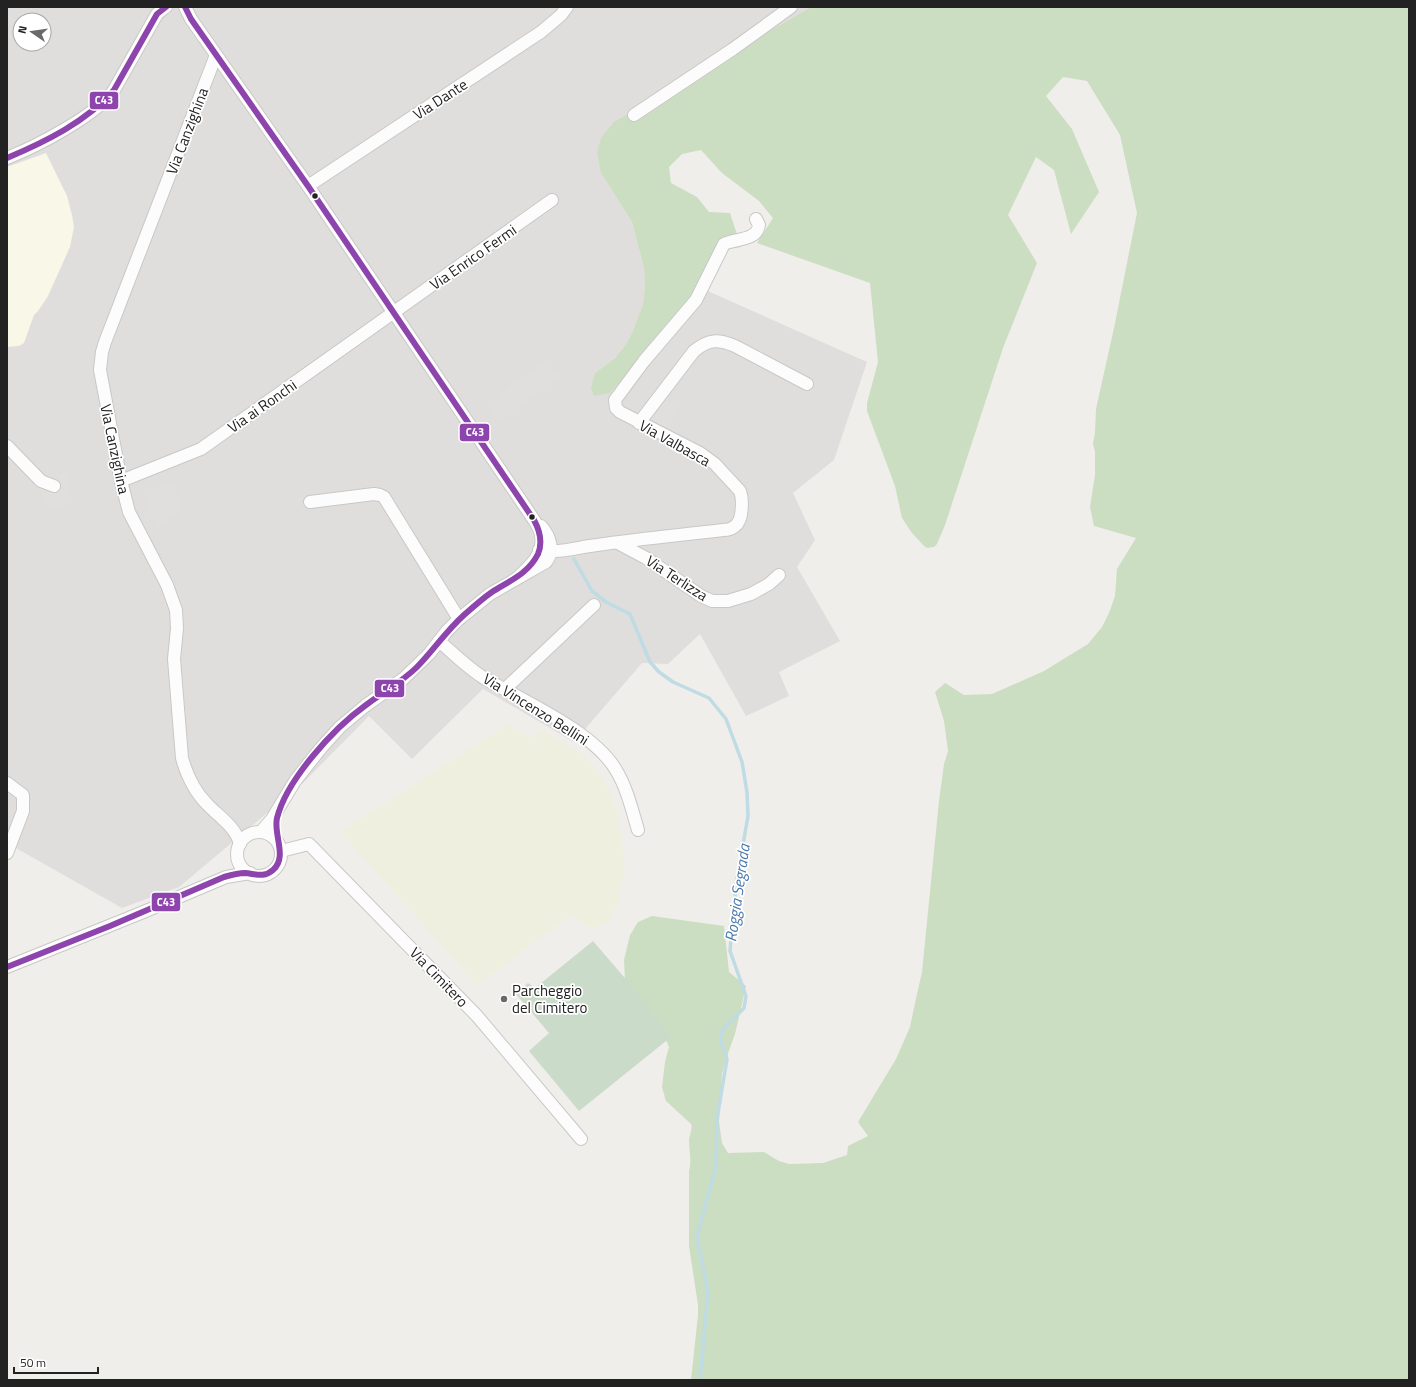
<svg xmlns="http://www.w3.org/2000/svg" width="1416" height="1387" viewBox="0 0 1416 1387" font-family="'Titillium Web',sans-serif">
<style>
.residential{fill:#dfdedc;fill-rule:evenodd}
.education{fill:#f8f7e8}
.farmland{fill:#efefdf}
.forest{fill:#cbdec1}
.cemetery{fill:#cadbca}
.parking{fill:#e0dfde}
.lines{fill:none;stroke-linecap:round;stroke-linejoin:round}
.stream{stroke:#bfdbe3;stroke-width:3.5}
.minor-casing{stroke:#c9c8c7;stroke-width:14}
.minor{stroke:#fdfcfc;stroke-width:12}
.bus-1-casing{stroke:#fff;stroke-width:9}
.bus-1{stroke:#8e44ad;stroke-width:6}
.bus-dot{fill:#222;stroke:#fff;stroke-width:1.5}
.poi-dot{fill:#6a6968;stroke:#fff;stroke-width:1.5}
.labels{text-anchor:middle;dominant-baseline:central;stroke-width:3.5;stroke-linejoin:round;paint-order:stroke}
.street-label{font-size:15px;fill:#222;stroke:#fff}
.poi-label{font-size:15px;fill:#222;stroke:#fff;text-anchor:start}
.water-label{font-size:16px;font-style:italic;fill:#4a7aab;stroke:#fff}
.line-badge{stroke:#fff;stroke-width:1.5}
.badge-label{font-size:11px;text-anchor:middle;font-weight:bold;fill:#fff}
</style>
<rect width="100%" height="100%" fill="#f0eeeb"/>
<path class="residential" d="M 7,7 L 811,7 L 615,122 L 601,173 L 632,222 L 644,268 L 645,285 L 643,304 L 632,333 L 626,344 L 615,358 L 595,373 L 610,393 L 623,378 L 632,370 L 701,288 L 867,362 L 834,460 L 793,493 L 815,540 L 797,567 L 840,641 L 779,672 L 789,696 L 746,716 L 700,634 L 668,664 L 642,663 L 574,742 L 483,689 L 412,759 L 369,716 L 303,783 L 179,887 L 122,908 L 7,843 ZM 20,20 L 44,20 L 44,44 L 20,44 Z"/>
<path class="education" d="M 46,153 L 67,196 L 72,215 L 74,227 L 70,247 L 48,296 L 38,311 L 34,315 L 24,343 L 19,346 L 7,347 L 7,167 Z"/>
<path class="farmland" d="M 508,724 L 529,738 L 542,730 L 582,754 L 602,776 L 617,810 L 623,846 L 625,870 L 617,906 L 607,923 L 592,929 L 571,915 L 477,985 L 340,832 Z"/>
<path class="forest" d="M 811,7 L 1409,7 L 1409,1380 L 691,1380 L 698,1315 L 698,1305 L 689,1246 L 689,1171 C 692,1161 689,1151 689,1141 C 689,1135 693,1130 691,1124 L 666,1101 L 662,1087 L 665,1062 L 669,1047 L 667,1042 L 625,981 L 624,960 L 630,935 L 638,922 L 652,916 L 724,926 L 729,972 L 746,986 L 735,1034 L 726,1059 L 722,1074 L 719,1122 L 722,1143 L 728,1153 L 764,1152 L 779,1161 L 789,1164 L 823,1163 L 847,1155 L 848,1146 L 868,1136 L 858,1122 L 896,1059 L 910,1027 L 915,1003 L 922,972 L 939,801 L 944,764 L 948,751 L 944,721 L 935,692 L 945,683 L 964,695 L 992,694 L 1044,671 L 1088,644 L 1102,627 L 1109,613 L 1115,596 L 1117,569 L 1136,538 L 1094,526 L 1090,507 L 1095,475 L 1095,452 L 1093,444 L 1095,432 L 1096,409 L 1114,328 L 1137,213 L 1120,135 L 1087,81 L 1063,77 L 1046,96 L 1072,129 L 1099,192 L 1071,234 L 1054,170 L 1036,157 L 1008,215 L 1037,263 L 1003,348 L 945,525 L 937,544 L 934,547 L 927,548 L 924,546 L 912,533 L 902,518 L 895,486 L 867,411 L 867,403 L 878,362 L 870,283 L 757,243 L 773,218 L 759,201 L 722,173 L 701,150 L 682,154 L 669,167 L 671,183 L 697,197 L 709,212 L 730,213 L 741,247 L 718,251 L 698,293 L 632,370 L 623,378 L 610,393 L 594,396 L 591,388 L 595,373 L 615,358 L 626,344 L 632,333 L 643,304 L 645,285 L 644,268 L 632,222 L 601,173 L 597,153 L 601,138 L 614,122 Z"/>
<path class="cemetery" d="M 593,941 L 630,984 L 671,1037 L 579,1111 L 529,1051 L 549,1033 L 516,994 L 528,983 L 535,988 Z"/>
<g class="parking">
<path d="M 542,363 L 561,375 L 498,422 L 491,411 L 505,390 Z"/>
<path d="M 664,397 L 679,409 L 667,428 L 651,419 L 656,407 Z"/>
<path d="M 66,473 L 72,500 L 51,512 L 37,484 L 42,478 Z"/>
<path d="M 166,480 L 174,487 L 183,508 L 159,527 L 150,515 L 146,495 Z"/>
</g>
<g class="lines">
<path class="stream" d="M 574,559 L 592,591 L 606,602 L 630,614 L 650,662 L 659,672 L 673,682 L 709,698 L 726,719 L 742,762 L 747,792 L 748,816 L 736,884 L 730,951 L 746,996 L 744,1008 L 723,1029 L 720,1039 L 727,1059 L 717,1119 L 716,1166 L 697,1236 L 708,1292 L 700,1380"/>
<defs>
<g id="minor">
<path d="M 185,7 L 191,19 L 308,186 L 534,520 C 537,525 540,529 541,535 C 545,554 528,568 516,579"/>
<path d="M 216,55 L 105,342 L 102,352 L 100,370 L 121,481 L 129,512 L 167,585 L 176,610 L 177,628 L 174,659 L 182,758 C 187,776 194,791 207,804 C 218,816 236,827 240,844"/>
<path d="M 634,115 L 733,49 L 791,7"/>
<path d="M 7,158 C 37,146 97,115 114,90 L 157,14 L 163,9 L 166,7"/>
<path d="M 308,186 L 541,32 L 561,15 L 567,7"/>
<path d="M 639,423 L 694,351 C 709,339 718,339 735,346 L 807,384"/>
<path d="M 7,446 L 41,481 L 54,486"/>
<path d="M 121,481 L 201,449 L 552,200"/>
<path d="M 310,502 L 374,494 L 380,495 L 384,497 L 459,619"/>
<path d="M 618,543 L 646,558 L 701,596 L 712,601 L 728,601 L 751,594 L 769,584 L 779,575"/>
<path d="M 539,550 C 558,554 578,547 597,545 C 639,539 681,535 723,530 C 727,530 732,529 735,526 C 743,521 743,499 740,491 L 715,464 L 700,453 L 620,412 L 616,408 L 615,400 L 644,361 L 696,300 L 724,244 C 736,238 757,241 759,225 L 756,219"/>
<path d="M 439,641 C 454,654 468,668 484,678 C 523,701 593,731 616,770 C 627,788 632,810 638,830"/>
<path d="M 505,689 L 594,605"/>
<path d="M 7,783 L 23,795 L 23,811 L 7,853"/>
<path d="M 261,832 L 272,819 L 295,781 L 321,748 L 340,727 L 365,706 L 403,679 L 429,654 L 447,631 L 459,619 L 490,594 L 546,562 C 555,551 550,536 541,526"/>
<circle cx="259" cy="854" r="22"/>
<path d="M 281,851 L 309,844 L 477,1016 L 581,1139"/>
<path d="M 7,967 L 141,913 L 226,877 L 250,873"/>
</g>
</defs>
<use href="#minor" class="minor-casing"/>
<use href="#minor" class="minor"/>
<defs>
<g id="bus-1">
<path d="M 7,158 C 45,142 86,122 114,90 L 157,14 L 166,7"/>
<path d="M 7,967 L 110,926 L 224,877 C 231,875 238,873 245,873 C 256,874 264,878 273,870 C 288,857 273,834 277,818 C 287,779 334,728 366,705 C 383,692 402,682 417,667 C 433,651 446,631 464,615 C 473,607 482,599 492,592 C 509,581 528,574 538,554 C 543,542 540,531 534,520 L 308,186 L 191,19 L 185,7"/>
</g>
</defs>
<use href="#bus-1" class="bus-1-casing"/>
<use href="#bus-1" class="bus-1"/>
</g>
<g class="bus-dot">
<circle cx="315" cy="196" r="3.5"/>
<circle cx="532" cy="517" r="3.5"/>
</g>
<circle class="poi-dot" cx="504" cy="999" r="4"/>
<g class="labels">
<g class="street-label">
<text transform="translate(440 99) rotate(-33)">Via Dante</text>
<text transform="translate(187 131) rotate(-69)">Via Canzighina</text>
<text transform="translate(473 257) rotate(-35)">Via Enrico Fermi</text>
<text transform="translate(262 406) rotate(-35)">Via ai Ronchi</text>
<text transform="translate(675 443) rotate(29)">Via Valbasca</text>
<text transform="translate(115 449) rotate(78)">Via Canzighina</text>
<text transform="translate(677 578) rotate(33)">Via Terlizza</text>
<text transform="translate(536 709) rotate(32)">Via Vincenzo Bellini</text>
<text transform="translate(439 977) rotate(46)">Via Cimitero</text>
</g>
<g class="poi-label">
<text x="512" y="990">Parcheggio<tspan x="512" dy="17">del Cimitero</tspan></text>
</g>
<g class="water-label">
<text transform="translate(737 893) rotate(-82)">Roggia Segrada</text>
</g>
</g>
<g class="line-badge">
<rect x="89" y="91" width="30" height="19" rx="4" fill="#8e44ad"/>
<rect x="459" y="423" width="31" height="19" rx="4" fill="#8e44ad"/>
<rect x="374" y="679" width="31" height="19" rx="4" fill="#8e44ad"/>
<rect x="151" y="892" width="30" height="20" rx="4" fill="#8e44ad"/>
</g>
<g class="badge-label">
<text x="104" y="104">C43</text>
<text x="475" y="436">C43</text>
<text x="390" y="692">C43</text>
<text x="166" y="906">C43</text>
</g>
<rect width="1416" height="1387" fill="none" stroke="#222222" stroke-width="16"/>
<g transform="translate(32 32) rotate(283)"><circle r="19" fill="#ffffff" stroke="#a7a7a7"/>
<path d="M0-3L7 15L0 10L-7 15Z" fill="#6a6968"/>
<text y="-6" font-size="11" font-weight="bold" text-anchor="middle" fill="#222222">N</text>
</g>
<path d="M14 1367v6h84v-6" fill="none" stroke="#222222" stroke-width="2"/>
<text x="20" y="1367" font-size="12" fill="#222222" stroke="#ffffff" stroke-width="3" paint-order="stroke">50 m</text>
</svg>
